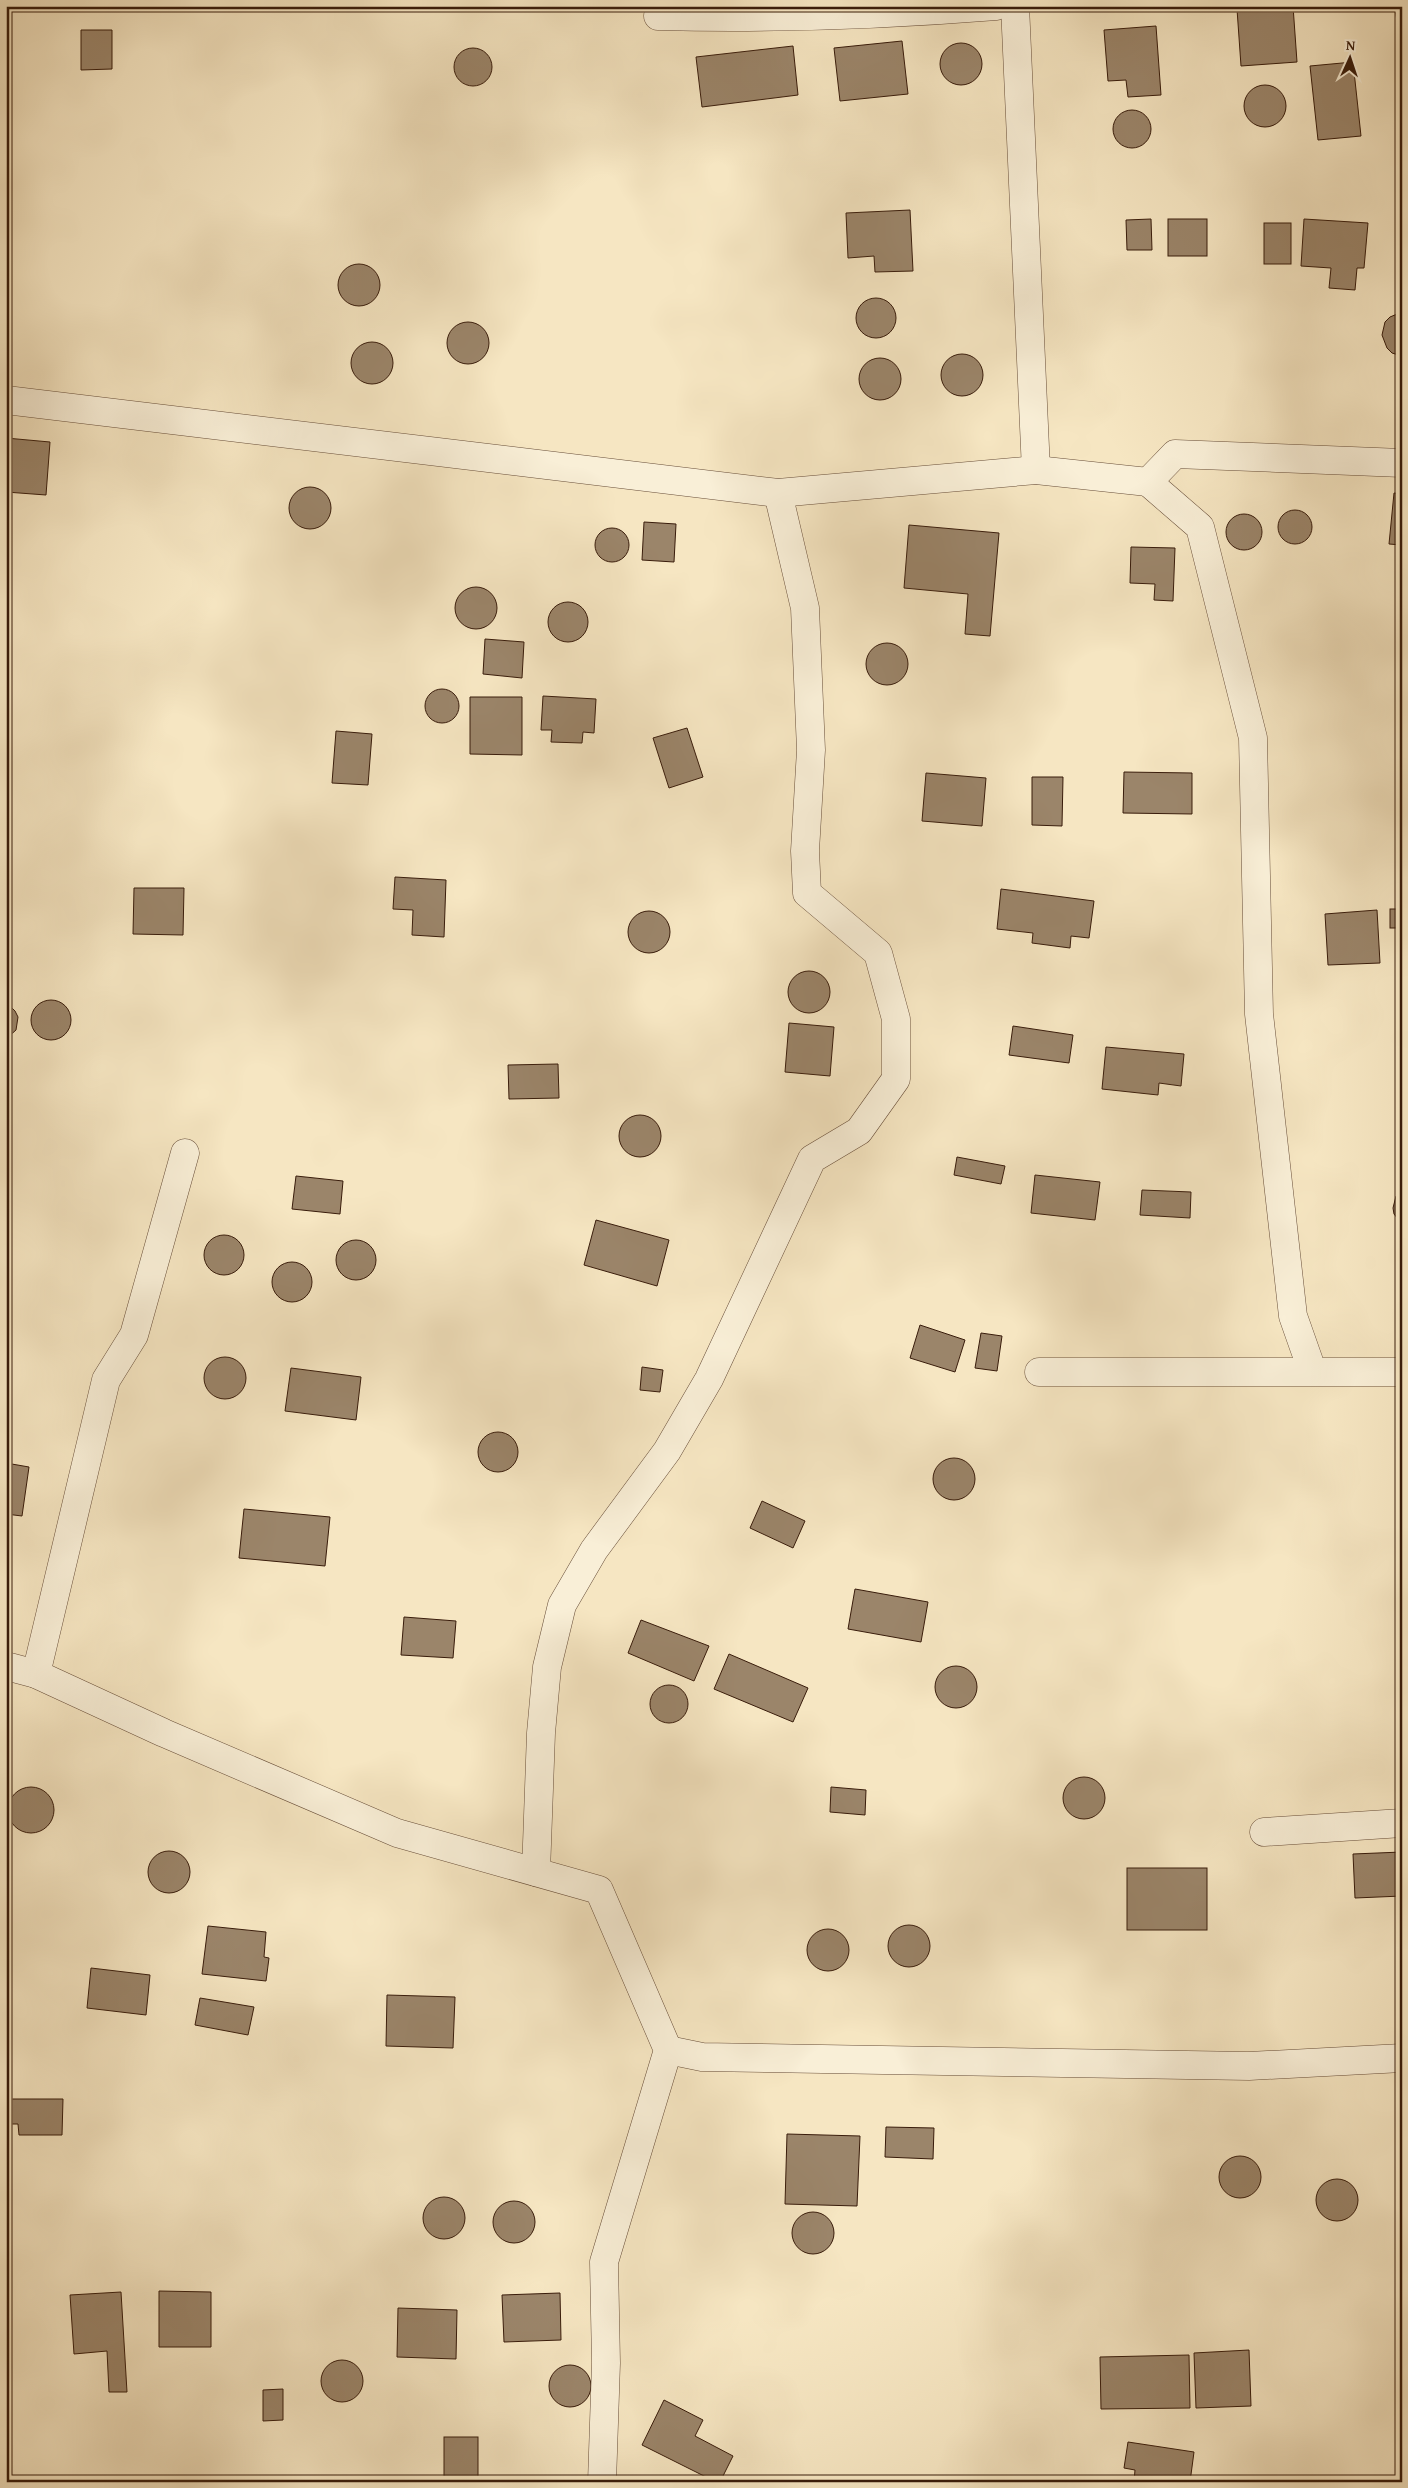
<svg xmlns="http://www.w3.org/2000/svg" width="1408" height="2488" viewBox="0 0 1408 2488" font-family="'Gentium Book Plus',serif">
<style>
.building{fill:#9b856a;stroke:#391c0b}
.lines{fill:none;stroke-linecap:round;stroke-linejoin:round}
.street-casing{stroke:#684e39;stroke-width:29}
.street{stroke:#f9efd7;stroke-width:28}
</style>
<rect width="100%" height="100%" fill="#f6e6c2"/>
<filter id="stains"><feTurbulence type="fractalNoise" baseFrequency=".004" numOctaves="4"/><feColorMatrix values="0 0 0 0 .2 0 0 0 0 .09 0 0 0 0 .02 0 0 0 .5 -.17"/></filter>
<radialGradient id="worn" r=".72"><stop offset=".6" stop-color="#630" stop-opacity="0"/><stop offset="1" stop-color="#630" stop-opacity=".3"/></radialGradient>
<g class="building">
<path d="M 1271,6 L 1293,6 L 1297,62 L 1241,66 L 1237,9 Z"/>
<path d="M 1395,6 L 1402,6 L 1402,46 L 1400,46 Z"/>
<path d="M 1156,26 L 1161,95 L 1128,97 L 1126,80 L 1108,81 L 1104,30 Z"/>
<path d="M 81,30 L 112,30 L 112,69 L 81,70 Z"/>
<path d="M 902,41 L 908,94 L 840,101 L 834,48 Z"/>
<circle cx="961" cy="64" r="21"/>
<path d="M 793,46 L 798,95 L 702,107 L 696,57 Z"/>
<circle cx="473" cy="67" r="19"/>
<path d="M 1353,62 L 1361,136 L 1318,140 L 1310,66 Z"/>
<circle cx="1265" cy="106" r="21"/>
<circle cx="1132" cy="129" r="19"/>
<path d="M 910,210 L 913,271 L 875,272 L 874,256 L 848,258 L 846,213 Z"/>
<path d="M 1151,219 L 1152,250 L 1127,250 L 1126,220 Z"/>
<rect x="1168" y="219" width="39" height="37"/>
<path d="M 1304,219 L 1368,223 L 1364,268 L 1357,268 L 1355,290 L 1329,288 L 1331,268 L 1301,266 Z"/>
<rect x="1264" y="223" width="27" height="41"/>
<circle cx="359" cy="285" r="21"/>
<circle cx="876" cy="318" r="20"/>
<path d="M 1402,312 L 1402,356 L 1392,353 L 1387,348 L 1382,335 L 1385,322 L 1390,317 Z"/>
<circle cx="468" cy="343" r="21"/>
<circle cx="372" cy="363" r="21"/>
<circle cx="962" cy="375" r="21"/>
<circle cx="880" cy="379" r="21"/>
<path d="M 6,438 L 50,442 L 46,495 L 6,492 Z"/>
<circle cx="310" cy="508" r="21"/>
<path d="M 1394,493 L 1402,494 L 1402,545 L 1389,544 Z"/>
<circle cx="1295" cy="527" r="17"/>
<circle cx="1244" cy="532" r="18"/>
<path d="M 644,522 L 676,524 L 674,562 L 642,560 Z"/>
<path d="M 909,525 L 999,533 L 990,636 L 965,634 L 968,594 L 904,588 Z"/>
<circle cx="612" cy="545" r="17"/>
<path d="M 1131,547 L 1175,548 L 1173,601 L 1154,600 L 1155,584 L 1130,583 Z"/>
<circle cx="476" cy="608" r="21"/>
<circle cx="568" cy="622" r="20"/>
<path d="M 485,639 L 524,642 L 522,678 L 483,674 Z"/>
<circle cx="887" cy="664" r="21"/>
<circle cx="442" cy="706" r="17"/>
<path d="M 543,696 L 596,699 L 594,733 L 583,732 L 582,743 L 551,742 L 552,730 L 541,730 Z"/>
<path d="M 470,697 L 522,697 L 522,755 L 470,754 Z"/>
<path d="M 687,728 L 703,777 L 669,788 L 653,738 Z"/>
<path d="M 336,731 L 372,734 L 368,785 L 332,783 Z"/>
<path d="M 1124,772 L 1192,773 L 1192,814 L 1123,813 Z"/>
<path d="M 926,773 L 986,778 L 982,826 L 922,821 Z"/>
<path d="M 1032,777 L 1063,777 L 1062,826 L 1032,825 Z"/>
<path d="M 395,877 L 446,880 L 444,937 L 412,935 L 413,910 L 393,909 Z"/>
<path d="M 134,888 L 184,888 L 183,935 L 133,934 Z"/>
<path d="M 1001,889 L 1094,901 L 1089,938 L 1071,936 L 1070,948 L 1032,943 L 1033,933 L 997,929 Z"/>
<rect x="1390" y="909" width="12" height="19"/>
<path d="M 1377,910 L 1380,963 L 1328,965 L 1325,914 Z"/>
<circle cx="649" cy="932" r="21"/>
<circle cx="809" cy="992" r="21"/>
<circle cx="51" cy="1020" r="20"/>
<path d="M 6,1002 L 15,1011 L 18,1017 L 16,1030 L 6,1039 Z"/>
<path d="M 789,1023 L 834,1027 L 830,1076 L 785,1072 Z"/>
<path d="M 1013,1026 L 1073,1035 L 1069,1063 L 1009,1055 Z"/>
<path d="M 1106,1047 L 1184,1054 L 1181,1086 L 1159,1083 L 1158,1095 L 1102,1089 Z"/>
<path d="M 558,1064 L 559,1098 L 509,1099 L 508,1065 Z"/>
<circle cx="640" cy="1136" r="21"/>
<path d="M 957,1157 L 1005,1166 L 1001,1184 L 954,1175 Z"/>
<path d="M 1035,1175 L 1100,1182 L 1095,1220 L 1031,1213 Z"/>
<path d="M 296,1176 L 343,1181 L 340,1214 L 292,1209 Z"/>
<path d="M 1142,1190 L 1191,1192 L 1190,1218 L 1140,1215 Z"/>
<path d="M 1402,1190 L 1402,1224 L 1394,1214 L 1393,1208 L 1396,1196 Z"/>
<path d="M 596,1220 L 669,1240 L 657,1286 L 584,1265 Z"/>
<circle cx="224" cy="1255" r="20"/>
<circle cx="356" cy="1260" r="20"/>
<circle cx="292" cy="1282" r="20"/>
<path d="M 920,1325 L 965,1340 L 955,1372 L 910,1358 Z"/>
<path d="M 981,1333 L 1002,1336 L 997,1371 L 975,1368 Z"/>
<circle cx="225" cy="1378" r="21"/>
<path d="M 642,1367 L 663,1370 L 660,1392 L 640,1390 Z"/>
<path d="M 291,1368 L 361,1377 L 356,1420 L 285,1411 Z"/>
<circle cx="498" cy="1452" r="20"/>
<circle cx="954" cy="1479" r="21"/>
<path d="M 6,1463 L 29,1467 L 22,1516 L 6,1514 Z"/>
<path d="M 762,1501 L 805,1521 L 793,1548 L 750,1528 Z"/>
<path d="M 244,1509 L 330,1517 L 325,1566 L 239,1558 Z"/>
<path d="M 855,1589 L 928,1602 L 921,1642 L 848,1629 Z"/>
<path d="M 404,1617 L 456,1621 L 453,1658 L 401,1655 Z"/>
<path d="M 641,1620 L 709,1646 L 694,1681 L 628,1653 Z"/>
<path d="M 729,1654 L 808,1688 L 793,1722 L 714,1689 Z"/>
<circle cx="956" cy="1687" r="21"/>
<circle cx="669" cy="1704" r="19"/>
<circle cx="1084" cy="1798" r="21"/>
<path d="M 831,1787 L 866,1790 L 865,1815 L 830,1812 Z"/>
<circle cx="31" cy="1810" r="23"/>
<circle cx="169" cy="1872" r="21"/>
<path d="M 1402,1852 L 1402,1896 L 1355,1898 L 1353,1854 Z"/>
<rect x="1127" y="1868" width="80" height="62"/>
<circle cx="909" cy="1946" r="21"/>
<path d="M 208,1926 L 266,1932 L 264,1957 L 269,1958 L 266,1981 L 202,1974 Z"/>
<circle cx="828" cy="1950" r="21"/>
<path d="M 91,1968 L 150,1975 L 146,2015 L 87,2008 Z"/>
<path d="M 387,1995 L 455,1997 L 453,2048 L 386,2046 Z"/>
<path d="M 200,1998 L 254,2007 L 248,2035 L 195,2025 Z"/>
<path d="M 6,2099 L 63,2099 L 62,2135 L 19,2135 L 18,2124 L 6,2124 Z"/>
<path d="M 886,2127 L 934,2128 L 933,2159 L 885,2157 Z"/>
<path d="M 787,2134 L 860,2136 L 857,2206 L 785,2204 Z"/>
<circle cx="1240" cy="2177" r="21"/>
<circle cx="1337" cy="2200" r="21"/>
<circle cx="444" cy="2218" r="21"/>
<circle cx="514" cy="2222" r="21"/>
<circle cx="813" cy="2233" r="21"/>
<path d="M 159,2291 L 211,2292 L 211,2347 L 159,2347 Z"/>
<path d="M 121,2292 L 127,2392 L 109,2392 L 107,2351 L 74,2354 L 70,2295 Z"/>
<path d="M 560,2293 L 561,2340 L 504,2342 L 502,2295 Z"/>
<path d="M 398,2308 L 457,2310 L 456,2359 L 397,2357 Z"/>
<path d="M 1249,2350 L 1251,2406 L 1196,2408 L 1194,2353 Z"/>
<path d="M 1189,2355 L 1190,2408 L 1101,2409 L 1100,2357 Z"/>
<circle cx="342" cy="2381" r="21"/>
<circle cx="570" cy="2386" r="21"/>
<path d="M 283,2389 L 283,2420 L 263,2421 L 263,2390 Z"/>
<path d="M 664,2400 L 703,2420 L 695,2436 L 733,2456 L 720,2482 L 716,2482 L 642,2445 Z"/>
<rect x="444" y="2437" width="34" height="45"/>
<path d="M 1128,2442 L 1194,2452 L 1190,2482 L 1134,2482 L 1135,2470 L 1124,2468 Z"/>
</g>
<g class="lines">
<defs>
<g id="street">
<path d="M 1015,6 L 1036,470"/>
<path d="M 658,16 C 772,19 883,15 996,6"/>
<path d="M 6,400 L 778,493 L 1036,470 L 1148,482 L 1175,454 L 1402,463"/>
<path d="M 1148,482 L 1200,527 L 1253,738 L 1259,1014 L 1293,1316 L 1312,1370"/>
<path d="M 1039,1372 L 1402,1372"/>
<path d="M 6,1666 L 36,1674 L 164,1733 L 397,1833 L 599,1890 L 668,2050 L 604,2262 L 606,2363 L 602,2482"/>
<path d="M 36,1674 L 106,1380 L 134,1335 L 185,1153"/>
<path d="M 1264,1832 L 1402,1823"/>
<path d="M 536,1872 L 541,1733 L 547,1667 L 562,1605 L 594,1550 L 667,1451 L 709,1379 L 812,1159 L 859,1131 L 896,1079 L 896,1019 L 878,953 L 807,893 L 805,851 L 811,750 L 805,608 L 778,493"/>
<path d="M 668,2050 L 702,2057 L 1249,2066 L 1402,2058"/>
</g>
</defs>
<use href="#street" class="street-casing"/>
<use href="#street" class="street"/>
</g>
<rect width="1408" height="2488" fill="none" stroke="#f6e6c2" stroke-width="25"/>
<rect x="8" y="8" width="1393" height="2473" fill="none" stroke="#391c0b" stroke-width="2.5"/>
<rect x="12" y="12" width="1383" height="2463" fill="none" stroke="#391c0b"/>
<g transform="translate(1350 58) rotate(3)" stroke="#f9efd7" stroke-width="4" paint-order="stroke">
<path d="M0-4L9 19L0 12L-9 19Z" fill="#391c0b"/>
<text y="-8" font-size="14" font-weight="bold" text-anchor="middle" fill="#391c0b">N</text>
</g>
<rect width="100%" height="100%" filter="url(#stains)"/>
<rect width="100%" height="100%" fill="url(#worn)"/>
</svg>
